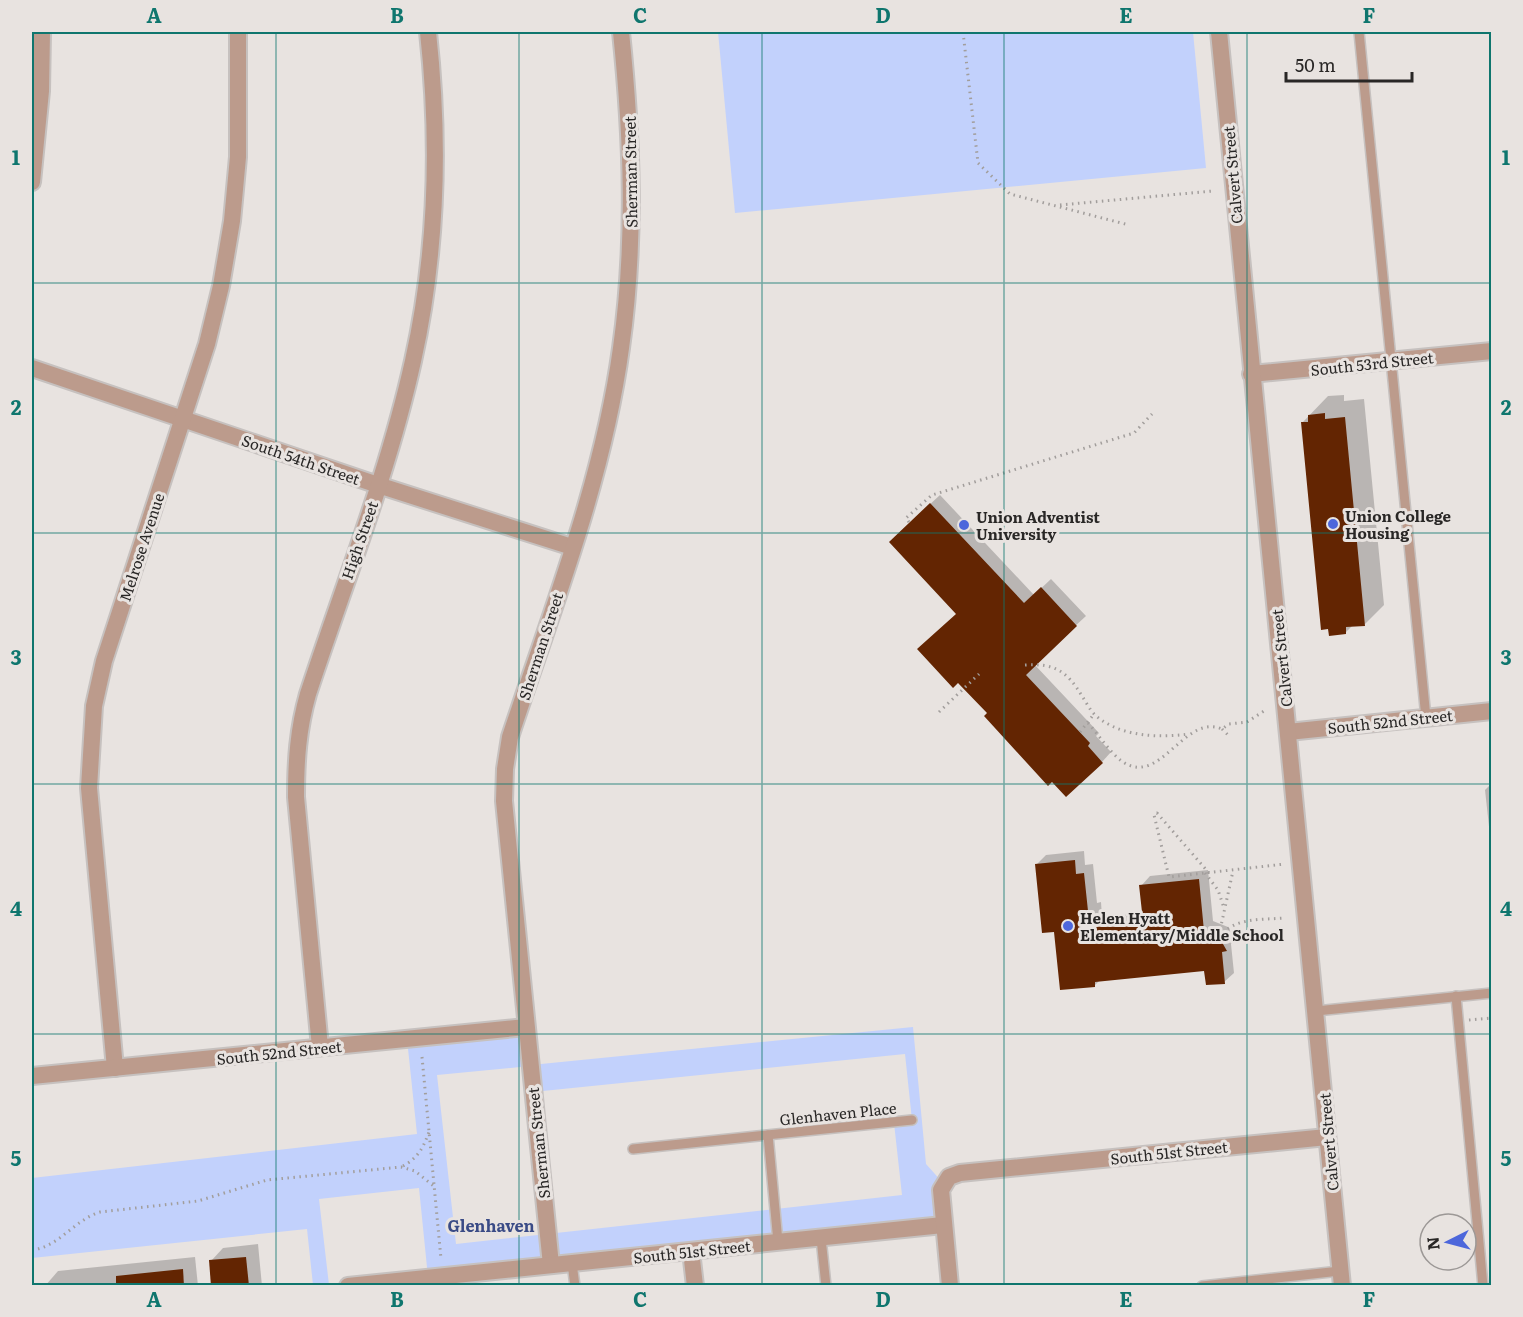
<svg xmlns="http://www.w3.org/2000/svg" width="1523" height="1317" viewBox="0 0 1523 1317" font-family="Literata,serif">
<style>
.green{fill:#c2d1fc;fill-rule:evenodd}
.shadow{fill:#0003}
.building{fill:#632502}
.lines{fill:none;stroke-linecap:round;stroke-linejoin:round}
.service-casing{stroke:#c6c1bf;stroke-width:12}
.minor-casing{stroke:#c6c1bf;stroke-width:20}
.tertiary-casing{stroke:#c6c1bf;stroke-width:20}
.path{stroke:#a29e9c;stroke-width:3;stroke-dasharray:1.5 4.5;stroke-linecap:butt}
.service{stroke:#bc9b8c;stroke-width:9}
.minor{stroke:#bc9b8c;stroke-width:16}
.tertiary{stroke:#bc9b8c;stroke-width:16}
.grid{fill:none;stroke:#0f766e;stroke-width:1.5;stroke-opacity:0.55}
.poi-dot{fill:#4d67db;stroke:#e8e3e0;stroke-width:2}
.labels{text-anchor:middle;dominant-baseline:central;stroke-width:6;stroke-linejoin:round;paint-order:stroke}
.street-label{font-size:15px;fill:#292726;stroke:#e8e3e0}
.poi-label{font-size:15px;font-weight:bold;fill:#292726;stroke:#e8e3e0;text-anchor:start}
.neighbourhood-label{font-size:16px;font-weight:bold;fill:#3a4b86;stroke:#e8e3e0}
.neatline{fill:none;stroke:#0f766e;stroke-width:2}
.grid-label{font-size:20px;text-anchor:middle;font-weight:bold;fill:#0f766e}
</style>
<rect width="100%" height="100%" fill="#e8e3e0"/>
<g class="green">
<path d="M 718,32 L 1193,32 L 1206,168 L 735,213 Z"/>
<path d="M 526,1027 L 531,1065 L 913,1027 L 926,1164 L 943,1183 L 943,1225 L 428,1277 L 419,1188 L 319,1199 L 329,1285 L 313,1285 L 307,1229 L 32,1258 L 32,1178 L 417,1134 L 407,1039 ZM 905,1054 L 912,1120 L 894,1123 L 902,1195 L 456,1244 L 437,1075 L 530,1066 L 533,1092 Z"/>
</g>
<g class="shadow">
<path d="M 1344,395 L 1344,401 L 1364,399 L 1384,605 L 1365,624 L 1353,625 L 1346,632 L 1302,423 L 1328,396 Z"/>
<path d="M 940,495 L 1034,595 L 1051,579 L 1086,616 L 1034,664 L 1099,733 L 1096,736 L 1111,752 L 1102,762 L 989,713 L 958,613 L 900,532 Z"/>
<path d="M 1492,783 L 1492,854 L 1485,790 Z"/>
<path d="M 1084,851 L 1085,865 L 1093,864 L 1097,903 L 1101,902 L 1102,917 L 1143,913 L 1141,886 L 1150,876 L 1208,870 L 1213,921 L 1228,927 L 1235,940 L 1231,944 L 1234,973 L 1224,982 L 1206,969 L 1100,980 L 1095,985 L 1055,930 L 1037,864 L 1046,855 Z"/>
<path d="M 258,1244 L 262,1286 L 213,1286 L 211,1261 L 223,1248 Z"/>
<path d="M 195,1257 L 198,1286 L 45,1286 L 58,1271 Z"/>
</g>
<g class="building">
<path d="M 1325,413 L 1325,419 L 1345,417 L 1365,626 L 1346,627 L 1346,634 L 1329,636 L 1328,629 L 1321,630 L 1301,422 L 1308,422 L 1308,415 Z"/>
<path d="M 930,503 L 1024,603 L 1041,587 L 1077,626 L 1026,675 L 1090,743 L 1088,746 L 1103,763 L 1066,797 L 1052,782 L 1048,786 L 984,716 L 987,713 L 958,683 L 953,688 L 917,649 L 956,614 L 889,542 Z"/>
<path d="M 1075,860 L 1076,874 L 1084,873 L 1088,911 L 1092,911 L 1093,926 L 1143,921 L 1139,885 L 1199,879 L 1204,931 L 1219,937 L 1227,951 L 1222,952 L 1225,984 L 1206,985 L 1204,971 L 1095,982 L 1095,987 L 1060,990 L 1054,932 L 1042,933 L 1035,864 Z"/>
<path d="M 246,1257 L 249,1286 L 211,1286 L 209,1260 Z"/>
<path d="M 183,1269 L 184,1286 L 116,1286 L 116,1276 Z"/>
</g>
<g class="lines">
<defs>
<g id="service">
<path d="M 1359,32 L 1426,718"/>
<path d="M 1456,996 L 1483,1286"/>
<path d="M 1316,1011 L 1492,993"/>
<path d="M 768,1135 L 778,1242"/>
<path d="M 633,1149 L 912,1120"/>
<path d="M 821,1238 L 826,1286"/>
<path d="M 572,1263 L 575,1286"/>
<path d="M 1202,1286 L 1340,1271"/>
</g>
<g id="minor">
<path d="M 32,182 L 41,91 L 42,32"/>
<path d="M 32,368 L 378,485 L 572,547"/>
<path d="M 1251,374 L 1492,351"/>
<path d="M 1288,732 L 1492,711"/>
<path d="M 320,1047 L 296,797 C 296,761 298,729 308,694 C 344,584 388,474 413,361 C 437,253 440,142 428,32"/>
<path d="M 115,1068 L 89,788 L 94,706 L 104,661 L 207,344 L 221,286 L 232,221 L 238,157 L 238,32"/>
<path d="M 32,1076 L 526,1027"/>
<path d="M 691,1251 L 695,1286"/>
<path d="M 551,1265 L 504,801 L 505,769 L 510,737 C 552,610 603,481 621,348 C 636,242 632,138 621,32"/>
<path d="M 348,1286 L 943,1225"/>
<path d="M 950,1286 L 941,1190 L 949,1177 L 960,1173 L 1327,1137"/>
</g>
<path id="tertiary" d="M 1219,32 L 1342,1286"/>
</defs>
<use href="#service" class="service-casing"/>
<use href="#minor" class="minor-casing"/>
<use href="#tertiary" class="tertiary-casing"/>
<g class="path">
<path d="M 963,32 L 978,163 L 1010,194 L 1129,225"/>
<path d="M 1060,205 L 1213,191"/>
<path d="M 909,522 L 906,518 L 932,495 L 1134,433 L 1152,414"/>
<path d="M 1025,665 C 1054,663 1067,671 1082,696 C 1086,702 1090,710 1095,715 C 1120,737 1158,738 1189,734"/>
<path d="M 939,712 L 979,674"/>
<path d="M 1088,723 C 1099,735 1110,753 1123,762 C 1161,787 1184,713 1222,729 L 1229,724 L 1247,722 L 1264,711"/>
<path d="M 1222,729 L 1230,737"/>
<path d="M 1080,732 L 1094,714"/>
<path d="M 1205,873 L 1218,890 L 1224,908"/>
<path d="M 1209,873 L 1157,813 L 1154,815 L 1169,877 L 1285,864"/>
<path d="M 1219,935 L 1233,871"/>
<path d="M 1219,937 C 1235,917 1260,920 1285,918"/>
<path d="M 1469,1020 L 1492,1018"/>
<path d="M 422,1057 L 441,1259"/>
<path d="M 403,1166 C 418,1158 423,1148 429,1132"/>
<path d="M 32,1250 C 59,1247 74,1220 100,1212 L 198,1201 L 267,1180 L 401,1167 L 415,1171 L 435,1187"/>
</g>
<use href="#service" class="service"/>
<use href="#minor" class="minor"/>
<use href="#tertiary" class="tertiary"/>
</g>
<path class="grid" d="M 276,32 L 276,1286M 519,32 L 519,1286M 762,32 L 762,1286M 1004,32 L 1004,1286M 1247,32 L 1247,1286M 32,283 L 1492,283M 32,533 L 1492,533M 32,784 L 1492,784M 32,1034 L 1492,1034"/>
<g class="poi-dot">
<circle cx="1333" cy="524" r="6"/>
<circle cx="964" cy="525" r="6"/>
<circle cx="1068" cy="926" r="6"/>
</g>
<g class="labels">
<g class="street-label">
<text transform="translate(630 172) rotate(-91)">Sherman Street</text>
<text transform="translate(1232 175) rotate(-95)">Calvert Street</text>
<text transform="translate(1372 363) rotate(-6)">South 53rd Street</text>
<text transform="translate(301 459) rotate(19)">South 54th Street</text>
<text transform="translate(359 540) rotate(-71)">High Street</text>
<text transform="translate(141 547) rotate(-72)">Melrose Avenue</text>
<text transform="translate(540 646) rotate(-72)">Sherman Street</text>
<text transform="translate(1281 658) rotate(-96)">Calvert Street</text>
<text transform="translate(1390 721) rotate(-6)">South 52nd Street</text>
<text transform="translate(279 1052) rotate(-6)">South 52nd Street</text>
<text transform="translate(838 1113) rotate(-6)">Glenhaven Place</text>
<text transform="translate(1328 1142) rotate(-95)">Calvert Street</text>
<text transform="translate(538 1143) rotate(-96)">Sherman Street</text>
<text transform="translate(1169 1152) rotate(-6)">South 51st Street</text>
<text transform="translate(692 1251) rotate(-6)">South 51st Street</text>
</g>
<g class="poi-label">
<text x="1345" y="515">Union College<tspan x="1345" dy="17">Housing</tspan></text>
<text x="976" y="516">Union Adventist<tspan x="976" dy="17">University</tspan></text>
<text x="1080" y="917">Helen Hyatt<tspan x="1080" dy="17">Elementary/Middle School</tspan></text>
</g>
<g class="neighbourhood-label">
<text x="491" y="1225">Glenhaven</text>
</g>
</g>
<rect width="1523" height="1317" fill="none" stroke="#e8e3e0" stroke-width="66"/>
<g transform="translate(1448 1242) rotate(264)"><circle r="28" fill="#e8e3e0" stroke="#9c9896" stroke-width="1.5"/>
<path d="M0-4.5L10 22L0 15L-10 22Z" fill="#4d67db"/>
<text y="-9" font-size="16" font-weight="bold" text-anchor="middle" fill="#292726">N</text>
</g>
<path d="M1286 72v9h126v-9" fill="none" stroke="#292726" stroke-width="3"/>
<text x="1295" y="72" font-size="18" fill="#292726" stroke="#e8e3e0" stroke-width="4.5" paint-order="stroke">50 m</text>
<rect x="33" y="33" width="1457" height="1251" class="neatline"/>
<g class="grid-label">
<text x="154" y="23">A</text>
<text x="397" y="23">B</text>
<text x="640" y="23">C</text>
<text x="883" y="23">D</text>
<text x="1126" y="23">E</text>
<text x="1369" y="23">F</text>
<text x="16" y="165">1</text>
<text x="1506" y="165">1</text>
<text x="16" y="415">2</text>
<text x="1506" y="415">2</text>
<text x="16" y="665">3</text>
<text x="1506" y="665">3</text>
<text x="16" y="916">4</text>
<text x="1506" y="916">4</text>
<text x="16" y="1166">5</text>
<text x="1506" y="1166">5</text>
<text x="154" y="1307">A</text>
<text x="397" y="1307">B</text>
<text x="640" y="1307">C</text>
<text x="883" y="1307">D</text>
<text x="1126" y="1307">E</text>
<text x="1369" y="1307">F</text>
</g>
</svg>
